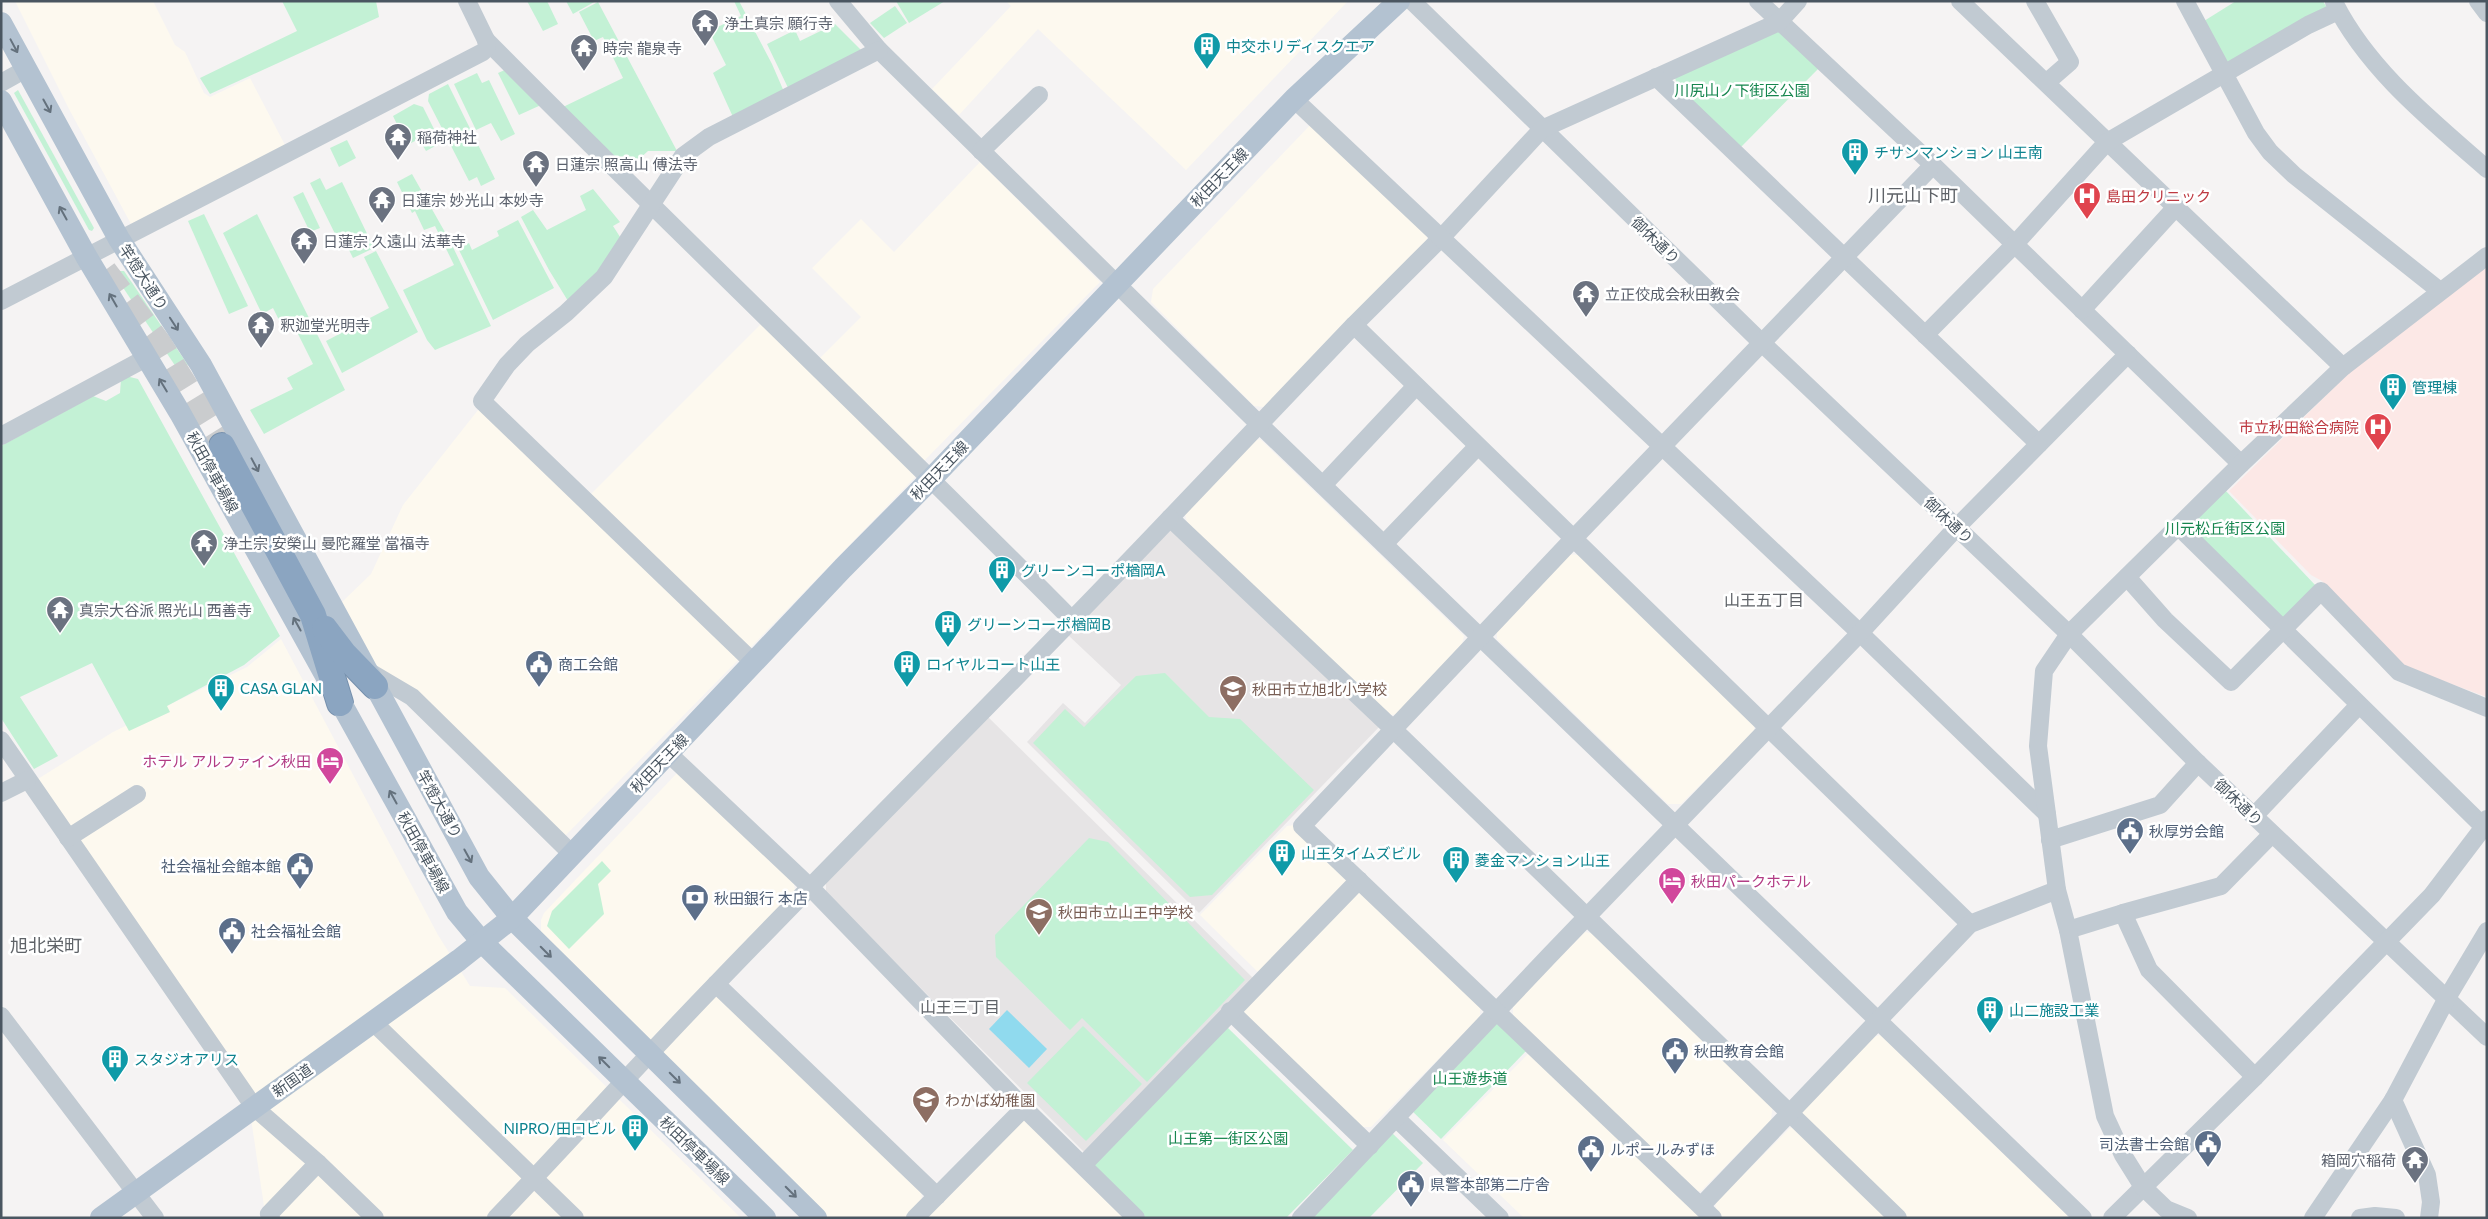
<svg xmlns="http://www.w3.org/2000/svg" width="2488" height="1219" viewBox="0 0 2488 1219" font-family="Lato,'Noto Sans JP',sans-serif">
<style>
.commercial{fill:#fdf9ef}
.education{fill:#e6e4e5}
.medical{fill:#fce8e6}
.green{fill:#c3f1d5}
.water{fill:#90daee}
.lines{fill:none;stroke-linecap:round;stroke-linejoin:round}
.highway-tunnel{stroke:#caccce;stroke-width:26;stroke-dasharray:26 13;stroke-linecap:butt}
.highway-casing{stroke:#7690ad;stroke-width:28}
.minor{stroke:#c1cad2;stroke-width:18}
.major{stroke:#b3c2d1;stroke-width:22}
.highway{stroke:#8ba5c1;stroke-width:26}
.oneway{stroke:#64717d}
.labels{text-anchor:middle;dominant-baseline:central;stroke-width:5;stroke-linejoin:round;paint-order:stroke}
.worship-label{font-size:15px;fill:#5b616d;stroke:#fff;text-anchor:start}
.culture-label{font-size:15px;fill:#0d838f;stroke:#fff;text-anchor:start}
.park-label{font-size:15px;fill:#17864f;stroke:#fff}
.street-label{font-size:15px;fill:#4a5661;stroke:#fff}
.health-label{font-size:15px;fill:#be3a42;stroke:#fff;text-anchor:start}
.service-label{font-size:15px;fill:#4e5e75;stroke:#fff;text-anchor:start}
.education-label{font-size:15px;fill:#785e54;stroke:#fff;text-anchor:start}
.hotel-label{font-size:15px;fill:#b23c85;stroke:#fff;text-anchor:end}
.neighbourhood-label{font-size:16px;fill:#5f6368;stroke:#fff}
.quarter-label{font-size:18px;fill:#5f6368;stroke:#fff}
</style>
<rect width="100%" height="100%" fill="#f5f3f3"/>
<g class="commercial">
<path d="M 15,1 L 153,1 L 175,45 L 185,52 L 204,93 L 210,97 L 250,78 L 285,145 L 131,224 L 69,109 Z"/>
<path d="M 1006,1 L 1348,1 L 1186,170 L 1038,29 L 959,115 L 932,89 L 1011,6 Z"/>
<path d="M 1315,120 L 1429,231 L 1426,242 L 1264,407 L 1254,406 L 1151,302 L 1153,289 Z"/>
<path d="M 980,162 L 1100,282 L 924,461 L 819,359 L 861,317 L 812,268 L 861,219 L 894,252 Z"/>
<path d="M 765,320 L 920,472 L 748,650 L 588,497 Z"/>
<path d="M 482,405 L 741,657 L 561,840 L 380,675 L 340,604 L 371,574 L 403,505 Z"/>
<path d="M 1253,439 L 1261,440 L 1464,636 L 1460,652 L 1398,714 L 1384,716 L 1187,522 L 1184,511 Z"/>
<path d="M 1565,554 L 1579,555 L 1754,722 L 1754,732 L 1681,804 L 1668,804 L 1497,639 L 1497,625 Z"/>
<path d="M 281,639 L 438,935 L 470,986 L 505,988 L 741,1218 L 269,1218 L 265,1213 L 246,1085 L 33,782 L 113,732 L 247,667 Z"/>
<path d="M 679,771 L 794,884 L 795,892 L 646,1044 L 541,932 L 541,920 L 544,913 Z"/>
<path d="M 1295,825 L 1480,1006 L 1480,1017 L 1371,1127 L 1361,1127 L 1244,1015 L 1242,1004 L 1266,980 L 1200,915 L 1287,826 Z"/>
<path d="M 1585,932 L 1598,935 L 1773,1103 L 1771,1120 L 1701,1191 L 1692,1191 L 1513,1020 L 1513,1005 Z"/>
<path d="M 722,996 L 921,1190 L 922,1201 L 905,1218 L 828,1218 L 659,1055 L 714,997 Z"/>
<path d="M 1881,1035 L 2067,1215 L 2067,1218 L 1905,1218 L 1805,1120 L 1802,1111 L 1873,1037 Z"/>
<path d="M 1531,1051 L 1704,1218 L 1524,1218 L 1443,1140 Z"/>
<path d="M 1026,1118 L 1127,1218 L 926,1218 Z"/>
<path d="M 1795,1126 L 1889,1218 L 1719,1218 L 1715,1214 L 1716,1202 L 1789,1129 Z"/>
</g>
<g class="education">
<path d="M 1171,526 L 1382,724 L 1199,913 L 1027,742 L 1063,703 L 1085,723 L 1121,685 L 1068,635 Z"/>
<path d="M 986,715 L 1254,979 L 1086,1154 L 826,893 L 826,878 Z"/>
</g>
<path class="medical" d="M 2487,266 L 2487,697 L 2405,667 L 2322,581 L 2311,575 L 2229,491 L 2350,372 Z"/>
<g class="green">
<path d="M 282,1 L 376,1 L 379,17 L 210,94 L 200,78 L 297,31 Z"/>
<path d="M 527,1 L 547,1 L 558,24 L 543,31 Z"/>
<path d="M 566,1 L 596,1 L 573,14 Z"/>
<path d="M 734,1 L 739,1 L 772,64 L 785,94 L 733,117 L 713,73 L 726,65 L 709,31 L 741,16 Z"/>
<path d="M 896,1 L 945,1 L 909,23 Z"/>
<path d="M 2236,1 L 2323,1 L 2327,8 L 2227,64 L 2204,21 Z"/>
<path d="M 598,2 L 677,151 L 648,151 L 627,170 L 563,107 L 623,78 L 603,37 L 594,41 L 579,12 Z"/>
<path d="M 895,6 L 907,23 L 884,38 L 870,23 Z"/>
<path d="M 835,24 L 863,52 L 790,92 L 767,44 L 795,30 L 800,41 Z"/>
<path d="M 1783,31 L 1819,68 L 1741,147 L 1677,87 L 1675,77 L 1771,32 Z"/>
<path d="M 507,69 L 541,105 L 519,115 L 498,73 Z"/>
<path d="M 477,73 L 482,83 L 489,80 L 515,134 L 501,141 L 491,123 L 476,130 L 454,84 Z"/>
<path d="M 448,84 L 495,179 L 481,186 L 477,177 L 469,181 L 428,101 L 429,94 Z"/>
<path d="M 18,90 L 94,228 L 92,231 L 89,230 L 14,93 Z"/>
<path d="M 414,104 L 423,107 L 441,143 L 426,151 L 419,139 L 407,145 L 393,116 Z"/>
<path d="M 347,140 L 356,158 L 339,167 L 330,148 Z"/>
<path d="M 412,174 L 450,241 L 491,326 L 435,350 L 427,340 L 403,290 L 454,265 L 435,226 L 424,230 L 415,211 L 412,213 L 397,182 Z"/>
<path d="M 320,178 L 326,190 L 342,182 L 374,248 L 353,258 L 348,248 L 343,250 L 310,183 Z"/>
<path d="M 593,189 L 620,222 L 613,226 L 622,240 L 598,273 L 568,301 L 549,270 L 521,217 L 533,210 L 547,230 L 586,210 L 580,196 Z"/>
<path d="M 303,192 L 320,228 L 310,232 L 293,197 Z"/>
<path d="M 204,214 L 248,306 L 229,314 L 188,221 Z"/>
<path d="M 257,214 L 345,390 L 264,434 L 250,410 L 293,389 L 287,378 L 313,364 L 289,316 L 279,320 L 273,308 L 262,314 L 223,233 Z"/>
<path d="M 518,220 L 554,288 L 493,320 L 458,248 L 469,243 L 472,250 L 499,236 L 497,231 Z"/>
<path d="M 376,251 L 418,332 L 342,373 L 326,341 L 389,308 L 364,257 Z"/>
<path d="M 119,271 L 124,271 L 188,365 L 178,370 L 118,280 L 116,273 Z"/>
<path d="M 126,376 L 138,379 L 280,636 L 244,665 L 167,706 L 170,712 L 129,731 L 92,663 L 20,697 L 58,756 L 34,769 L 1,718 L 1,446 L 93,396 L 106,401 L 120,393 L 121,379 Z"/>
<path d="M 2225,490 L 2317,587 L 2283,621 L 2187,528 Z"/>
<path d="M 1165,673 L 1209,717 L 1240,719 L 1314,790 L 1212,895 L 1190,897 L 1033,743 L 1065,709 L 1084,727 L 1136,676 Z"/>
<path d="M 1089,838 L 1108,842 L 1245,980 L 1147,1082 L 1082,1018 L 1070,1030 L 996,957 L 995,935 Z"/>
<path d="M 602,861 L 611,871 L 598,884 L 604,914 L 569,949 L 547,926 L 552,911 Z"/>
<path d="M 1497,1020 L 1528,1049 L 1441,1139 L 1410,1109 Z"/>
<path d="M 1083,1026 L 1142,1084 L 1086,1141 L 1027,1083 Z"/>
<path d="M 1227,1027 L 1353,1150 L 1286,1218 L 1143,1218 L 1091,1167 Z"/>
<path d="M 1391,1132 L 1423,1163 L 1369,1218 L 1307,1218 Z"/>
</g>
<path class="water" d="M 1007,1010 L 1047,1049 L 1029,1068 L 989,1029 Z"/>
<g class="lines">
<path class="highway-tunnel" d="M 104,271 L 159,344 L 222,446"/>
<defs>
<g id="highway">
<path d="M 222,446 L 313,615 L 340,703"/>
<path d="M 325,629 L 344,654 L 375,686"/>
</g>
</defs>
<use href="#highway" class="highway-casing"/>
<g class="minor">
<path d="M 838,1 L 879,50 L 1259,424 L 2083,1218"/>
<path d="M 1412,1 L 1762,343 L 2069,634 L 2198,763 L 2487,1037"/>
<path d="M 1758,1 L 1933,165 L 2241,464"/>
<path d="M 1798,1 L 1779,22 L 1542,129 L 1442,237 L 1354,325 L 1170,518 L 1392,728 L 1898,1218"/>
<path d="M 1960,1 L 2343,367"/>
<path d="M 2035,1 L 2070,62 L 2047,82"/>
<path d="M 2185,1 L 2256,133 L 2270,152 L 2294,175 L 2440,291"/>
<path d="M 2478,1 L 2487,13"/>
<path d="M 2334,2 C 2368,70 2431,120 2487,169"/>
<path d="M 486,40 C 680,236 879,425 1073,621"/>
<path d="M 1656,77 L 2039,444"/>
<path d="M 1,83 L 26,69"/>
<path d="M 1294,99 L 1860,633 L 2047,814"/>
<path d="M 981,151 L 1039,95"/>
<path d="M 1,301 L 483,52 L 487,47 L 486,40 L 467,1"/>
<path d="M 2082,310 L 2176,207"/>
<path d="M 1354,325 L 1970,924"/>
<path d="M 1925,335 L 2015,244 L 2107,142 L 2308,25 L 2338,11"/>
<path d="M 1,436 L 146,358"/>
<path d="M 1323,485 L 1416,386"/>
<path d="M 2179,527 L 2487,830"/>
<path d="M 1384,544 L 1477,447"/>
<path d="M 2127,577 L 2165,620 L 2231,682 L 2321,591 L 2399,672 L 2487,708"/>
<path d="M 754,663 L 482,401 L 507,365 L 527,344 L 566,313 L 604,277 L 683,156 L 709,137 L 879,50"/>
<path d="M 368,671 L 412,697 L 572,854"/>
<path d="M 1,740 L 254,1107 L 318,1163 L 375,1218"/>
<path d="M 668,753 L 810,887 L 1024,1108 L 1136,1218"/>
<path d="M 1,793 L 27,780"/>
<path d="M 2254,816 L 2359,705"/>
<path d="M 68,838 L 137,794"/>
<path d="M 2050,840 L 2160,805 L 2198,763"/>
<path d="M 2123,913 L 2221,886 L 2272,834"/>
<path d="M 2068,930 L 2123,913 L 2149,970 L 2255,1077"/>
<path d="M 716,984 L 937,1196"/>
<path d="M 1230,1011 L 1370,1146"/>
<path d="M 1,1016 L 155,1218"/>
<path d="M 372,1021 L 575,1218"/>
<path d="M 2393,1100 L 2427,1175 L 2431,1202 L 2429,1218"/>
<path d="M 1396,1118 L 1500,1218"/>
<path d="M 1083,1165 L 1359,880"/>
<path d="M 1701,1206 L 1970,924 L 2057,890"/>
<path d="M 271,1218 L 269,1214 L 318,1163"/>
<path d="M 496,1218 C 571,1140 642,1060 717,983 C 867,827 1021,675 1170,518"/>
<path d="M 915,1218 L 1024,1108"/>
<path d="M 1301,1218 L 1550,955 L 1860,633 L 1957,527 L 2128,354"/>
<path d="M 1713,1218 L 1302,826 L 1574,538 L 1933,165"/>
<path d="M 2112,1218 L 2255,1077 L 2432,895 L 2483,828 L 2487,819"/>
<path d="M 2188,1218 L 2166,1209 L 2143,1187 L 2123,1155 L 2105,1116 L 2068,930 L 2057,890 L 2047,814 L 2038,746 L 2044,671 L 2069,634 L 2241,464 L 2343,367 L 2487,256"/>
<path d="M 2313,1218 L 2393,1100 L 2447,998 L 2487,931"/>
<path d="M 2360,1218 L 2375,1216 L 2396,1218"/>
</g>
<g class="major">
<path d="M 1,23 L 119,239 L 201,365 L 479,877 L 512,918 L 816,1218"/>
<path d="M 1,101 L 86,256 L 180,413 L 457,912 L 482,942 L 765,1218"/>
<path d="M 101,1218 L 459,960 L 512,918 L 843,568 L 932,478 L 1294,99 L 1399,1"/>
</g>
<use href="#highway" class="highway"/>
</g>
<defs><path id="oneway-shaft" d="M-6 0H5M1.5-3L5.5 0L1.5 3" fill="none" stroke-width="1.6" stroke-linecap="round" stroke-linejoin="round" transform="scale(1.25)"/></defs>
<g class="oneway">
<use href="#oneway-shaft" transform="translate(14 46) rotate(62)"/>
<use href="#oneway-shaft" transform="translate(47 106) rotate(61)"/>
<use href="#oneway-shaft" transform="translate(63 213) rotate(-119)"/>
<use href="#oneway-shaft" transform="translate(113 300) rotate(-120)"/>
<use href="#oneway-shaft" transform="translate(174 324) rotate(57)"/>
<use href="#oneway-shaft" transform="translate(163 385) rotate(-121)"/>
<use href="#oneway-shaft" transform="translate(255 465) rotate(62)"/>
<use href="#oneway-shaft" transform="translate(297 624) rotate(-119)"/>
<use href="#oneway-shaft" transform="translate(393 797) rotate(-119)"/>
<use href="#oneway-shaft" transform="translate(468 856) rotate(61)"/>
<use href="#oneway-shaft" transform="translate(546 952) rotate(45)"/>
<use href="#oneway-shaft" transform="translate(604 1062) rotate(-135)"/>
<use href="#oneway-shaft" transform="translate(675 1078) rotate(45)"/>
<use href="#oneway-shaft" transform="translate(791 1192) rotate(45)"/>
</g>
<defs>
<symbol id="temple-pin" viewBox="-11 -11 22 30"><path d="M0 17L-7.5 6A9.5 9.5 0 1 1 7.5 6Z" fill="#6b7280" stroke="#fff"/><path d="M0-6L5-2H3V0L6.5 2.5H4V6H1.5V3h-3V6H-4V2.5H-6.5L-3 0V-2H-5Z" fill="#fff"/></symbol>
<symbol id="building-pin" viewBox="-11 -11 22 30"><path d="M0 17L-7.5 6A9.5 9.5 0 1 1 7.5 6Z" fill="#0f9aa8" stroke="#fff"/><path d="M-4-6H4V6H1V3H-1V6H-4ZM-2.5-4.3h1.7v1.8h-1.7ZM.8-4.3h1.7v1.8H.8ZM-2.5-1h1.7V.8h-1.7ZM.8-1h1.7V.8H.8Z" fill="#fff"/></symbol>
<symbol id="hospital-pin" viewBox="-11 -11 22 30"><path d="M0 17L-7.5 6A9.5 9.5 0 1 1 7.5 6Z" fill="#e0444e" stroke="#fff"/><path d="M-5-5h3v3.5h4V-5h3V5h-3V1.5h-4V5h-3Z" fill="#fff"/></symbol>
<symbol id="civic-pin" viewBox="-11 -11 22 30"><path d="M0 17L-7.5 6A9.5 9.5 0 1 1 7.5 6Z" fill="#5c6f8a" stroke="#fff"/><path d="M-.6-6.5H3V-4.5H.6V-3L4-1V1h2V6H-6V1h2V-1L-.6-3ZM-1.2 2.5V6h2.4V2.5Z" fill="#fff"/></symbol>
<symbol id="school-pin" viewBox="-11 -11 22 30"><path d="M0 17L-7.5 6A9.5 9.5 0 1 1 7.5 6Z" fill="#8d6e63" stroke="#fff"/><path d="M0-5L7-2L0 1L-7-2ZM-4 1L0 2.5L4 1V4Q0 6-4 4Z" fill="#fff"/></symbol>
<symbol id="hotel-pin" viewBox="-11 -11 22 30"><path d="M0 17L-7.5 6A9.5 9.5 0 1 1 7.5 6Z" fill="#d1479c" stroke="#fff"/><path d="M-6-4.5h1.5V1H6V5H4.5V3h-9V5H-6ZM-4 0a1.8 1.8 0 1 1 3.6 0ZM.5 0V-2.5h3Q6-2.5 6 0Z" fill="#fff"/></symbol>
<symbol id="bank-pin" viewBox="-11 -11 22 30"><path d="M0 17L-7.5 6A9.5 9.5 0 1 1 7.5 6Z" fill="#5c6f8a" stroke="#fff"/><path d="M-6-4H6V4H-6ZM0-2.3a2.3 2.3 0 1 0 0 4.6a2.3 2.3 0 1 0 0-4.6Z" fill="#fff"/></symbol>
</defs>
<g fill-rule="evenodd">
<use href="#temple-pin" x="689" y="7" width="32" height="43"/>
<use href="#building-pin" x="1191" y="30" width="32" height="43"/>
<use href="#temple-pin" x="568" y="32" width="32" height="43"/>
<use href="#temple-pin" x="382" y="121" width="32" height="43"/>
<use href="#building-pin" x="1839" y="136" width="32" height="43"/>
<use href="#temple-pin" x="520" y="148" width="32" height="43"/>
<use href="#hospital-pin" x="2071" y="180" width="32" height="43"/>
<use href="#temple-pin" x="366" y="184" width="32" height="43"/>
<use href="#temple-pin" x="288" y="225" width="32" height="43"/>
<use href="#temple-pin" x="1570" y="278" width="32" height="43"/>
<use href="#temple-pin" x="245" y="309" width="32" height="43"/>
<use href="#building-pin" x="2377" y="371" width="32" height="43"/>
<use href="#hospital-pin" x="2362" y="411" width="32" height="43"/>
<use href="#temple-pin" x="188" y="527" width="32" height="43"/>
<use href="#building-pin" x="986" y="554" width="32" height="43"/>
<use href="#temple-pin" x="44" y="594" width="32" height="43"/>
<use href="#building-pin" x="932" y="608" width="32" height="43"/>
<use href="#civic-pin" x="523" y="648" width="32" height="43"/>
<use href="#building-pin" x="891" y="648" width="32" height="43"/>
<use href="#building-pin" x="205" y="672" width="32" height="43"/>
<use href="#school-pin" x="1217" y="673" width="32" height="43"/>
<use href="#hotel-pin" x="314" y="745" width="32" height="43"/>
<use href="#civic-pin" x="2114" y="815" width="32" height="43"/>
<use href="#building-pin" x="1266" y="837" width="32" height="43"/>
<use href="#building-pin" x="1440" y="844" width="32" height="43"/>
<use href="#civic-pin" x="284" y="850" width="32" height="43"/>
<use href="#hotel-pin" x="1656" y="865" width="32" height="43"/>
<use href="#bank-pin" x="679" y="882" width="32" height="43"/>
<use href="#school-pin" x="1023" y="896" width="32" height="43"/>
<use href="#civic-pin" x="216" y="915" width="32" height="43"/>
<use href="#building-pin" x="1974" y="994" width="32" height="43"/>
<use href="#civic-pin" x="1659" y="1035" width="32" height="43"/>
<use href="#building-pin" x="99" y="1043" width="32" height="43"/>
<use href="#school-pin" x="910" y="1084" width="32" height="43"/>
<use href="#building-pin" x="619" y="1112" width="32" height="43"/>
<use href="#civic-pin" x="2192" y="1128" width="32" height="43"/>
<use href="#civic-pin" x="1575" y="1133" width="32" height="43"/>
<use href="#temple-pin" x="2399" y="1144" width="32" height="43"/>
<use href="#civic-pin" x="1395" y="1168" width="32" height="43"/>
</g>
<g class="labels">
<g class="worship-label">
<text x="724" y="23">浄土真宗 願行寺</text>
<text x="603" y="48">時宗 龍泉寺</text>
<text x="417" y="137">稲荷神社</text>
<text x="555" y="164">日蓮宗 照高山 傅法寺</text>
<text x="401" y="200">日蓮宗 妙光山 本妙寺</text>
<text x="323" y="241">日蓮宗 久遠山 法華寺</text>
<text x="1605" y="294">立正佼成会秋田教会</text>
<text x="280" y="325">釈迦堂光明寺</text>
<text x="223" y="543">浄土宗 安榮山 曼陀羅堂 當福寺</text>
<text x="79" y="610">真宗大谷派 照光山 西善寺</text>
<text x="2396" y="1160" text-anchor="end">箱岡穴稲荷</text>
</g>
<g class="culture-label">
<text x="1226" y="46">中交ホリディスクエア</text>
<text x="1874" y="152">チサンマンション 山王南</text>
<text x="2412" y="387">管理棟</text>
<text x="1021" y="570">グリーンコーポ楢岡A</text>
<text x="967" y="624">グリーンコーポ楢岡B</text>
<text x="926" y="664">ロイヤルコート山王</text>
<text x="240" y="688">CASA GLAN</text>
<text x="1301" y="853">山王タイムズビル</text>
<text x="1475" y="860">菱金マンション山王</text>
<text x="2009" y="1010">山二施設工業</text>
<text x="134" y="1059">スタジオアリス</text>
<text x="616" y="1128" text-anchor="end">NIPRO/田口ビル</text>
</g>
<g class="park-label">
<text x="1742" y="90">川尻山ノ下街区公園</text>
<text x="2225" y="528">川元松丘街区公園</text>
<text x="1470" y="1078">山王遊歩道</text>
<text x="1228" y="1138">山王第一街区公園</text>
</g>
<g class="street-label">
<text transform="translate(1219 177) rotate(-46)">秋田天王線</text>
<text transform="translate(1656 240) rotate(44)">御休通り</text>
<text transform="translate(144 277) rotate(57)">竿燈大通り</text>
<text transform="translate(939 470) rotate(-46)">秋田天王線</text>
<text transform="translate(213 472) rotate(61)">秋田停車場線</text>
<text transform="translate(1949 520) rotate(43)">御休通り</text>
<text transform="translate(659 763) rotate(-46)">秋田天王線</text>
<text transform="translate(2239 802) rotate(44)">御休通り</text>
<text transform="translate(440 804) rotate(61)">竿燈大通り</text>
<text transform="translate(424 852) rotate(61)">秋田停車場線</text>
<text transform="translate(292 1080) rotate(-35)">新国道</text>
<text transform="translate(695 1150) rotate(44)">秋田停車場線</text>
</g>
<g class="health-label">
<text x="2106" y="196">島田クリニック</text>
<text x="2359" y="427" text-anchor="end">市立秋田総合病院</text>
</g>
<g class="service-label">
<text x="558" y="664">商工会館</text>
<text x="2149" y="831">秋厚労会館</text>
<text x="281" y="866" text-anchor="end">社会福祉会館本館</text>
<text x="714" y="898">秋田銀行 本店</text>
<text x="251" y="931">社会福祉会館</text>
<text x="1694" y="1051">秋田教育会館</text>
<text x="2189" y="1144" text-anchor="end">司法書士会館</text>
<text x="1610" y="1149">ルポールみずほ</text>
<text x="1430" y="1184">県警本部第二庁舎</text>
</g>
<g class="education-label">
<text x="1252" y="689">秋田市立旭北小学校</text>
<text x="1058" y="912">秋田市立山王中学校</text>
<text x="945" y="1100">わかば幼稚園</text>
</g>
<g class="hotel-label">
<text x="311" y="761">ホテル アルファイン秋田</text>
<text x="1691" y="881" text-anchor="start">秋田パークホテル</text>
</g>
<g class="neighbourhood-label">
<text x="1764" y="599">山王五丁目</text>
<text x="960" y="1006">山王三丁目</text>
</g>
<g class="quarter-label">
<text x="1913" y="195">川元山下町</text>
<text x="46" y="945">旭北栄町</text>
</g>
</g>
<rect width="2488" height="1219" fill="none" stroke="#4a5661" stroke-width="5"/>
</svg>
